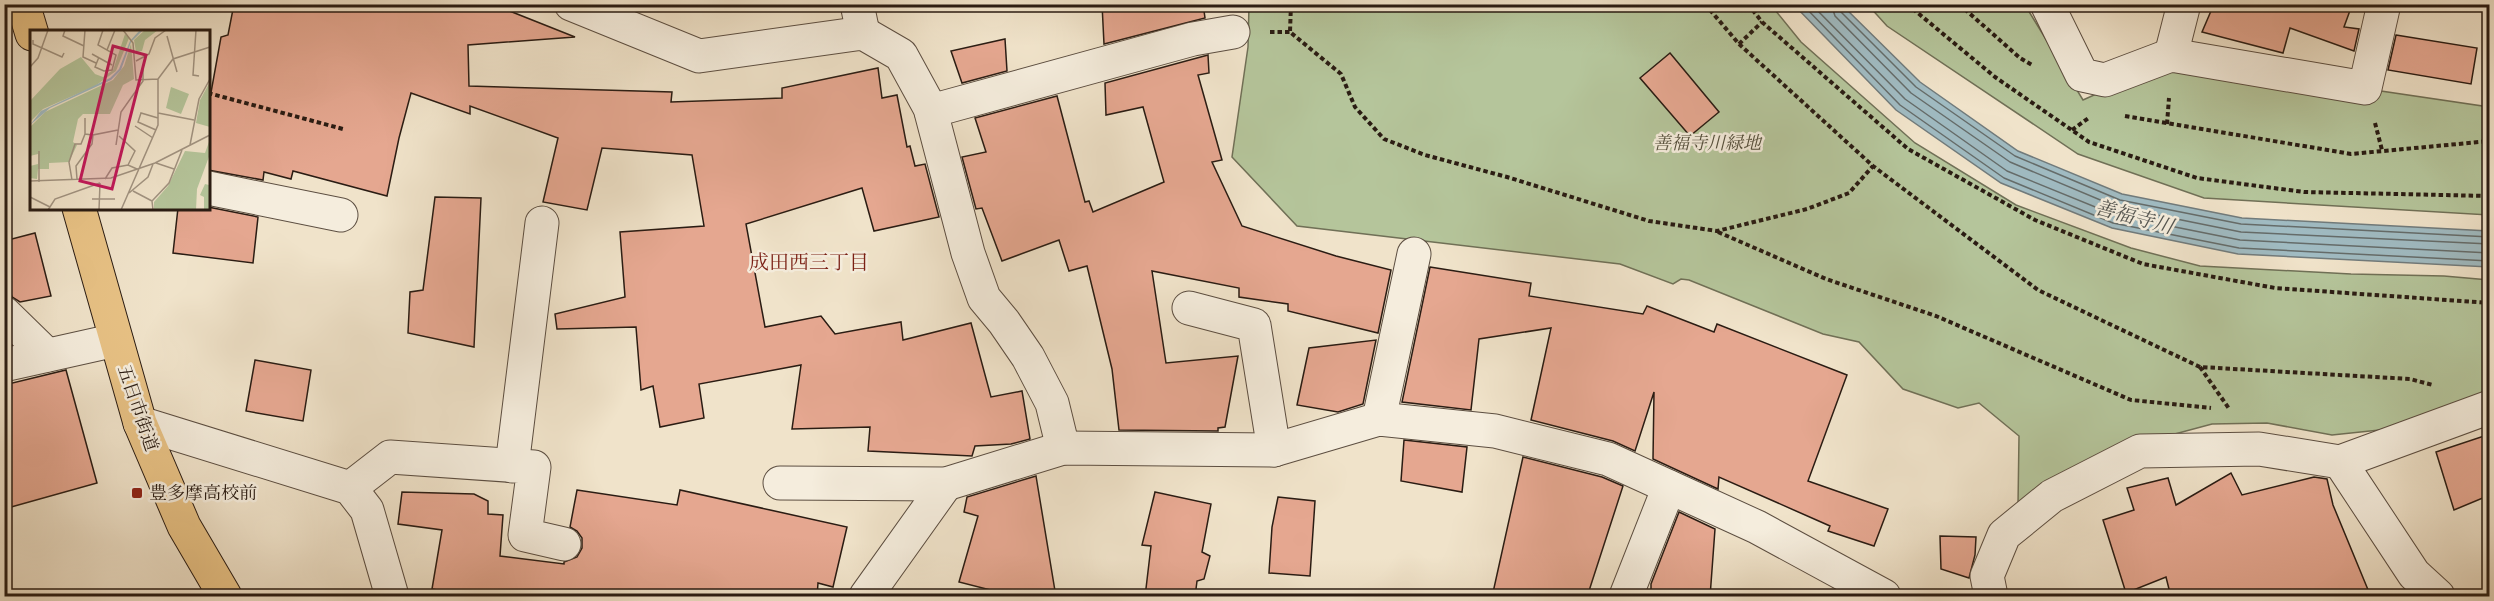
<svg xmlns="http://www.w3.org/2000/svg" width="2494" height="601" viewBox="0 0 2494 601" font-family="Alegreya,'Noto Serif JP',serif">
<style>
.green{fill:#b5c59b;stroke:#707057;stroke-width:1.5}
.water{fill:#a0bbc2;stroke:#717b7c;stroke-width:1.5}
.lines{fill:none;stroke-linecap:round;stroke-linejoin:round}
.shore{stroke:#656c6a;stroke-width:1.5}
.building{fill:#e5a790;stroke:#2a1c13;stroke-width:1.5}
.minor-casing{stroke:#5c4e41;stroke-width:35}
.major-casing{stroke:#2a1c13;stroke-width:35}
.path{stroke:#2a1c13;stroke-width:4;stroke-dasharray:4.5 3;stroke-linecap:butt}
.minor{stroke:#f5eddd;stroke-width:33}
.major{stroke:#e8c285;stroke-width:33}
.poi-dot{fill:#8f2418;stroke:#f5eddd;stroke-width:2}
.labels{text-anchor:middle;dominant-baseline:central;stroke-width:5;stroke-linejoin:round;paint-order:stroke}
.park-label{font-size:18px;font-style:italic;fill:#544f3c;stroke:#f5eddd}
.street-label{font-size:18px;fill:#2a1c13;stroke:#f5eddd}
.poi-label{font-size:18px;fill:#2a1c13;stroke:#f5eddd;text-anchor:start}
.water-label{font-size:20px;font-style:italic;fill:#535450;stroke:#f5eddd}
.neighbourhood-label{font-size:20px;fill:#7a1f14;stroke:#f5eddd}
.inset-road{fill:none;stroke:#a19381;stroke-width:1.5}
.view{fill:#c2185b;fill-opacity:0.15;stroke:#c2185b;stroke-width:3}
.inset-edge{fill:none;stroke:#2a1c13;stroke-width:3}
</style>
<rect width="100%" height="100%" fill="#f0e3ca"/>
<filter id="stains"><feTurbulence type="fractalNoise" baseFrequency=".00333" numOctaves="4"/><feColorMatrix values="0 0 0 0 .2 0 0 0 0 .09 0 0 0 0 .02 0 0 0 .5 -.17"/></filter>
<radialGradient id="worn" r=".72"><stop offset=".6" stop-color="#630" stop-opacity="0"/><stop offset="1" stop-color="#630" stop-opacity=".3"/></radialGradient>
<g class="green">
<path d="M 1249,5 L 1771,5 L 1801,42 L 1915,143 L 2016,205 L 2131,248 L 2200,266 L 2351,274 L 2444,276 L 2489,280 L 2489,394 L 2389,429 L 2332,435 L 2267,423 L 2212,424 L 2145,442 L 2018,506 L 2019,436 L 1979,403 L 1958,408 L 1903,389 L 1859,342 L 1823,334 L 1689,280 L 1681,279 L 1673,284 L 1620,264 L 1297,226 L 1232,157 L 1248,47 Z"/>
<path d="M 1868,5 L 2025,5 L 2083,100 L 2172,60 L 2489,107 L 2489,215 L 2204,198 L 2078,154 L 1887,26 Z"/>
</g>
<path class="water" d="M 1794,5 L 1842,5 L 1920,82 L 2018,151 L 2122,194 L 2242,218 L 2489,231 L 2489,267 L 2238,254 L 2112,228 L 2001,183 L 1896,110 Z"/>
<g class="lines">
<g class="shore">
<path d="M 1802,4 L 1900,105 L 2004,178 L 2113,223 L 2239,248 L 2490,261"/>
<path d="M 1811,4 L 1905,99 L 2007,171 L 2115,215 L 2240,240 L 2490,253"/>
<path d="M 1831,4 L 1835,16 L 1911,93 L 2010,162 L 2117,207 L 2241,232 L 2490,244"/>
<path d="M 1838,4 L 1840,11 L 1916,87 L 2015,156 L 2120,200 L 2241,224 L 2490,237"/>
</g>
</g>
<g class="building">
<path d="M 234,4 L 492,4 L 575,37 L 468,45 L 469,86 L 672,92 L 671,102 L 782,98 L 782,88 L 878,68 L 882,98 L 897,95 L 907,147 L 910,146 L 915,166 L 925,164 L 939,217 L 874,231 L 862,188 L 746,224 L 765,327 L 821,316 L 835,334 L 901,322 L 903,340 L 971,323 L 991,397 L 1022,391 L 1030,439 L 1011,444 L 975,446 L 972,456 L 868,451 L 870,427 L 792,429 L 801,365 L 699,384 L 704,418 L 660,427 L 653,386 L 641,390 L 636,327 L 557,329 L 555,314 L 625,297 L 620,232 L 704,226 L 692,155 L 602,148 L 587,210 L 543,202 L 558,138 L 470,106 L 470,114 L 411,93 L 399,138 L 387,196 L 293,171 L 291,179 L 264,172 L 263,180 L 208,170 L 208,109 L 221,37 L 228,35 Z"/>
<path d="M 1102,4 L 1203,4 L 1205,18 L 1104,44 Z"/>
<path d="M 2214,4 L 2352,5 L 2344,27 L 2359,29 L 2354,51 L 2290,28 L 2283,53 L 2202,32 Z"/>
<path d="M 2396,35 L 2477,48 L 2471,84 L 2388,70 Z"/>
<path d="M 1005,39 L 1007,71 L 962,83 L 951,51 Z"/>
<path d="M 1670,53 L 1719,112 L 1690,136 L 1640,78 Z"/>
<path d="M 1208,55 L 1209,73 L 1198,75 L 1222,160 L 1212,162 L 1242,226 L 1336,256 L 1391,270 L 1378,333 L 1288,311 L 1288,304 L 1239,297 L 1239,288 L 1152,271 L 1166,363 L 1238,356 L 1225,427 L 1218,428 L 1218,431 L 1119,430 L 1112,369 L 1087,266 L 1069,271 L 1059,240 L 1002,261 L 982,208 L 976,209 L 962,157 L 986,152 L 975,118 L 1057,96 L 1085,202 L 1089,201 L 1093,212 L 1164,182 L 1143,107 L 1106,115 L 1105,83 Z"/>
<path d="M 435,197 L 481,198 L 474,347 L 408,333 L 410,292 L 423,290 Z"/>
<path d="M 208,207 L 258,217 L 253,263 L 173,253 L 178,208 Z"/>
<path d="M 35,233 L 51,296 L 20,302 L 12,297 L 4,270 L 4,241 Z"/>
<path d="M 1430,267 L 1531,283 L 1529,296 L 1643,314 L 1647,306 L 1714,332 L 1717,324 L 1847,375 L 1808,481 L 1888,509 L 1874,546 L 1828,531 L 1830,526 L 1719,477 L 1718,489 L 1653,459 L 1654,392 L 1635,451 L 1613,441 L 1531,420 L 1551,328 L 1479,339 L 1471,410 L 1402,402 Z"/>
<path d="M 1376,340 L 1363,404 L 1338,412 L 1297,405 L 1309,348 Z"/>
<path d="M 255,360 L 311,370 L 303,421 L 246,411 Z"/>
<path d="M 66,370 L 97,483 L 4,509 L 4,385 Z"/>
<path d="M 2490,434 L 2490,495 L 2454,510 L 2436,452 Z"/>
<path d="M 1404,440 L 1467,447 L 1462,492 L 1401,481 Z"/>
<path d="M 1523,457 L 1602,477 L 1623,486 L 1587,597 L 1492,597 Z"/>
<path d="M 2231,473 L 2242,495 L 2314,477 L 2327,479 L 2333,505 L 2371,597 L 2171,597 L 2166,577 L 2126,593 L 2103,520 L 2134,510 L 2127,488 L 2168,478 L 2176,505 Z"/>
<path d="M 1036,476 L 1056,597 L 1018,597 L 959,582 L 978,516 L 964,512 L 967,497 Z"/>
<path d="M 577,490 L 677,505 L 680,490 L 847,527 L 833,587 L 818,583 L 817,597 L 475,597 L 432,589 L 442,530 L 398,524 L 402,492 L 474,494 L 488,501 L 488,514 L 503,515 L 500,556 L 564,564 L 564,562 L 577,557 L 582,548 L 582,538 L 577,531 L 570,527 Z"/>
<path d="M 1155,492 L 1211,504 L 1202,552 L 1210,556 L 1204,579 L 1197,581 L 1195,597 L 1145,597 L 1151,546 L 1142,545 Z"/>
<path d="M 1278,497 L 1315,501 L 1310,576 L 1269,573 L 1272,527 Z"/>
<path d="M 1679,512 L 1715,529 L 1710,597 L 1651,597 L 1651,584 Z"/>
<path d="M 1940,536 L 1976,537 L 1975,555 L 1969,578 L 1941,569 Z"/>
</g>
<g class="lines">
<defs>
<g id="minor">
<path d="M 571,4 L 699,56 L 863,33 L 901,55 L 930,108 L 968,253 L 984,298 L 1004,322 L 1028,357 L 1052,403 L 1063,448"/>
<path d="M 857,4 L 863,33"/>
<path d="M 2047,4 L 2082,75 L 2105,80 L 2171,55 L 2365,88 L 2384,4"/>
<path d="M 2171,55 L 2184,4"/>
<path d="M 931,111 L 1193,39 L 1233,32"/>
<path d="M 208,188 L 341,215"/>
<path d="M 1189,308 L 1254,325 L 1274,450"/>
<path d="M 4,313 L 47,355"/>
<path d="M 4,365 L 116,340"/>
<path d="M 1379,419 L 1414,254"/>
<path d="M 140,423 L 350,488 L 367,510 L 392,596"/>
<path d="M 2340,462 L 2414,574 L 2438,596"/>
<path d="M 512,466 L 542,223"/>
<path d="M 780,483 L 946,484 L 1063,448 L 1274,450 L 1379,419 L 1495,431 L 1608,459 L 1757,527 L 1884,596"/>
<path d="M 350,488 L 390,457 L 534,467 L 525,535 L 564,544"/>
<path d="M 866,596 L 946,484"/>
<path d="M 1626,596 L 1669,487"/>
<path d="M 1991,596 L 1987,576 L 2004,535 L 2052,496 L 2140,451 L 2259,449 L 2340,462 L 2490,407"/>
</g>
<g id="major">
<path d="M 23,4 L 32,34"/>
<path d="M 79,208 L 140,423 L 184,526 L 225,596"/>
</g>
</defs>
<use href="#minor" class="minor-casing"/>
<use href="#major" class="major-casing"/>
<g class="path">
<path d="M 1291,4 L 1290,32 L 1341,74 L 1355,107 L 1384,139 L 1425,155 L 1507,177 L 1649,221 L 1717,231 L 1807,209 L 1849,193 L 1873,166"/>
<path d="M 1705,4 L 1739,44 L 1873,166 L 2038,290 L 2200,367 L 2410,379 L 2433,385"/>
<path d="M 1748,4 L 1762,22 L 1908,149 L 2035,220 L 2143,264 L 2275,288 L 2490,303"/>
<path d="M 1907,4 L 1995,77 L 2089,142 L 2197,178 L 2304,192 L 2490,196"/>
<path d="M 1959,4 L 2020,58 L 2032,65"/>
<path d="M 1270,32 L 1290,32"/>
<path d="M 1739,44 L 1762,22"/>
<path d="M 208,93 L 343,129"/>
<path d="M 2125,116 L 2351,154 L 2490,141"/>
<path d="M 2375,123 L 2382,150"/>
<path d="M 2167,124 L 2169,98"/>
<path d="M 2072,130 L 2090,117"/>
<path d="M 1718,232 L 1826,279 L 1936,316 L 2131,400 L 2211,408"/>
<path d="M 2200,367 L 2230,410"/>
</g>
<use href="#minor" class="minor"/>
<use href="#major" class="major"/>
</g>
<rect class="poi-dot" x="131" y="487" width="12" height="12" rx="3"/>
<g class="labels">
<g class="park-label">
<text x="1707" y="143">善福寺川緑地</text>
</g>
<g class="street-label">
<text transform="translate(138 408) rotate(71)">五日市街道</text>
</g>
<g class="poi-label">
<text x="149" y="493">豊多摩高校前</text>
</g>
<g class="water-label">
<text transform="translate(2134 217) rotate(15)">善福寺川</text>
</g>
<g class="neighbourhood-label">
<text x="809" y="262">成田西三丁目</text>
</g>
</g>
<g transform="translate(30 30)">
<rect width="180" height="180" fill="#f0e3ca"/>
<path d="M 115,0 L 128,0 L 115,10 L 112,21 L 106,22 L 104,10 ZM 95,4 L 99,8 L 86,41 L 65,56 L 13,79 L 0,92 L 0,71 L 30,39 L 51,27 L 65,44 L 73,47 L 83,40 ZM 101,14 L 104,49 L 93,55 L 80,84 L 53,84 L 48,89 L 43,112 L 47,115 L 39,132 L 19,133 L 19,139 L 8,139 L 7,149 L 0,148 L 0,136 L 8,134 L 8,124 L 0,126 L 0,97 L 15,82 L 83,50 L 94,36 ZM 180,52 L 180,97 L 166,93 L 170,70 ZM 141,57 L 159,64 L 151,84 L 136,78 ZM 180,109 L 180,124 L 167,159 L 166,180 L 124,180 L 124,172 L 138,156 L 155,121 L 175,123 ZM 179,144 L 180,145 L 180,180 L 174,180 L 174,167 L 170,165 L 175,154 L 179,155 Z" fill="#b5c59b"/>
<path d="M 110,0 L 113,0 L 101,12 L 91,40 L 81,50 L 20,78 L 0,95 L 11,81 L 80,48 L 89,39 L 100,11 Z" fill="#a0bbc2"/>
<path class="inset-road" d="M 35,0 L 33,6 L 54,16M 55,0 L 53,27 L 66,33M 93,0 L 103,13 L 106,50 L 128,49M 166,0 L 163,45 L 169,46M 137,6 L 147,42M 3,10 L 3,14 L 32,27 L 34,23M 77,20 L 85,0M 62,24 L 82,35M 69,27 L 65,37 L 74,41 L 82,40 L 86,25 L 68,15 L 73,0M 106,31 L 119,24 L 125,8 L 136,0M 0,37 L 8,28 L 18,0M 128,83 L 164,90M 55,88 L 55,104 L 63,105M 105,96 L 123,108M 126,100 L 108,92 L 111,83 L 128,88M 89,106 L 105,121 L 98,135M 86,115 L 91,82 L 113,51 L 113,39M 160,115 L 169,69 L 180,49M 126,133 L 144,139M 47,149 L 46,136 L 62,114 L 63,105 L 88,100M 75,149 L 82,138 L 98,135 L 107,139M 42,150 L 39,132 L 45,114 L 51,114 L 55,104M 0,151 L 81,148 L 125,133 L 180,105M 9,152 L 9,121M 103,161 L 122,171M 99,163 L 118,147 L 123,134M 0,167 L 20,177M 62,169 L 85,169M 18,180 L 25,169 L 70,153M 69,180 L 70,153M 91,180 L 128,95 L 128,49 L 143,29 L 180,17M 123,180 L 122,171 L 139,153 L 152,120"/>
<path class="view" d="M 83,16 L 116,25 L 82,159 L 50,151 Z"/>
<rect width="180" height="180" class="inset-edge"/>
</g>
<rect width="2494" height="601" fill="none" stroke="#f0e3ca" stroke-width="24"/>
<rect x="6" y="6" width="2482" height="589" fill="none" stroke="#2a1c13" stroke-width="3"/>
<rect x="12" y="12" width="2470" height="577" fill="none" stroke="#2a1c13" stroke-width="1.5"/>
<rect width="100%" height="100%" filter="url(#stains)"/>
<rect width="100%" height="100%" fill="url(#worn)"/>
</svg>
